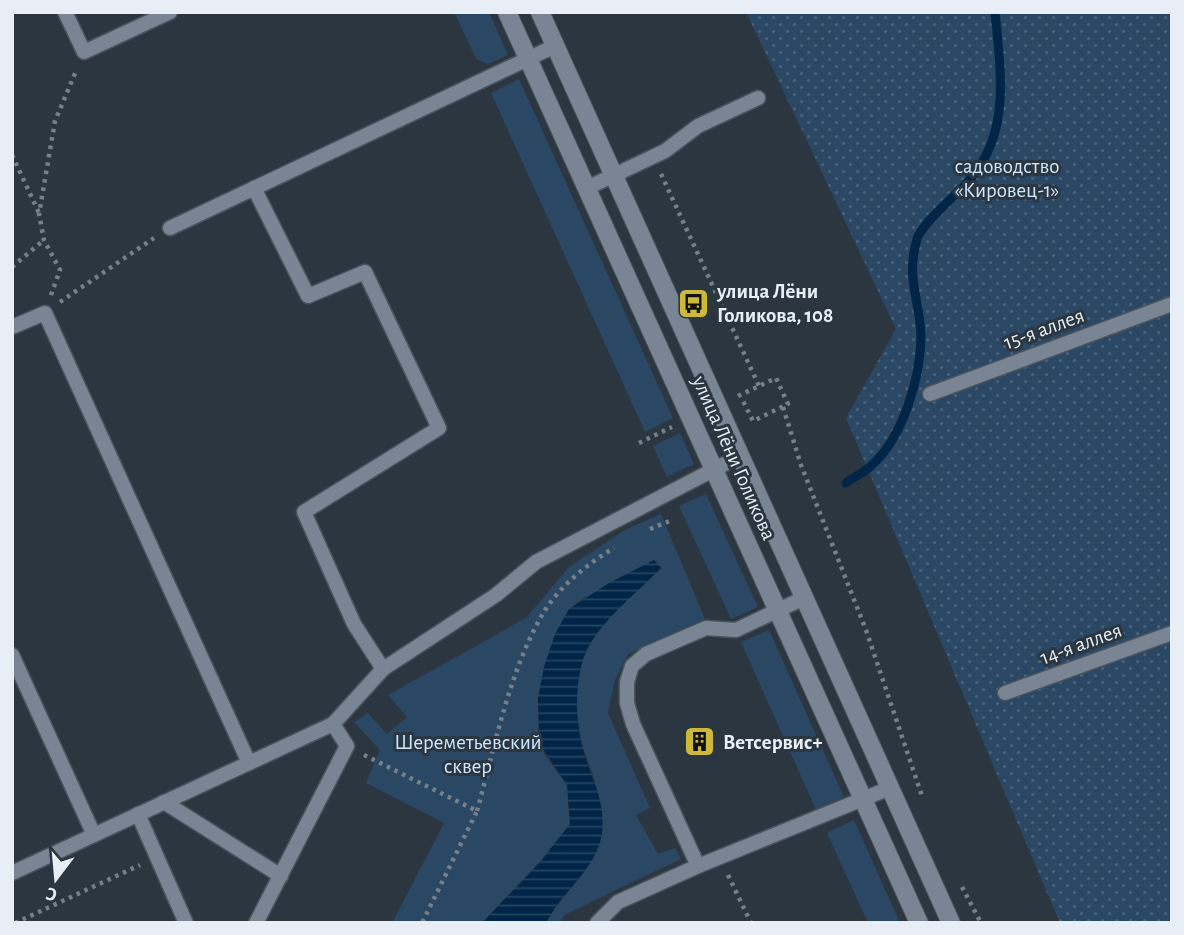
<svg xmlns="http://www.w3.org/2000/svg" width="1184" height="935" viewBox="0 0 1184 935" font-family="'Alegreya Sans',sans-serif">
<style>
.green{fill:#2a4764}
.garden{fill:url(#garden-dots)}
.water{fill:url(#water-rules)}
.lines{fill:none;stroke-linecap:round;stroke-linejoin:round}
.stream{stroke:#002547;stroke-width:9}
.service-casing{stroke:#4b535d;stroke-width:17}
.tertiary-casing{stroke:#4b535d;stroke-width:20}
.path{stroke:#778089;stroke-width:4.5;stroke-dasharray:3.5 5;stroke-linecap:butt}
.service{stroke:#798592;stroke-width:14}
.tertiary{stroke:#798592;stroke-width:18}
.labels{text-anchor:middle;dominant-baseline:central;stroke-width:6;stroke-linejoin:round;paint-order:stroke}
.park-label{font-size:21px;fill:#cfe6ff;stroke:#2b3641}
.poi-label{font-size:21px;font-weight:bold;fill:#e7eef5;stroke:#2b3641;text-anchor:start}
.street-label{font-size:21px;fill:#e7eef5;stroke:#2b3641}
</style>
<defs>
<pattern id="garden-dots" width="8" height="8" patternUnits="userSpaceOnUse" patternTransform="scale(1.75)"><rect width="8" height="8" fill="#2a4764"/><path d="M2 2h.1M6 6h.1" fill="none" stroke="#49627b" stroke-width="1.8" stroke-linecap="round"/></pattern>
<pattern id="water-rules" width="6" height="5" patternUnits="userSpaceOnUse" patternTransform="scale(1.75)"><rect width="6" height="5" fill="#002547"/><path d="M0 2.5h6" fill="none" stroke="#254562"/></pattern>
</defs>
<rect width="100%" height="100%" fill="#2b3641"/>
<g class="green">
<path d="M 454,12 L 489,12 L 508,55 L 488,64 L 476,59 Z"/>
<path d="M 519,79 L 673,418 L 645,432 L 491,93 Z"/>
<path d="M 680,433 L 694,464 L 667,477 L 653,446 Z"/>
<path d="M 706,494 L 758,607 L 731,619 L 679,506 Z"/>
<path d="M 661,514 L 705,619 L 628,654 L 615,680 L 608,713 L 650,808 L 636,815 L 658,854 L 675,848 L 681,859 L 564,915 L 560,923 L 546,923 C 561,893 592,872 600,839 C 607,811 595,781 586,756 C 575,726 572,676 589,646 C 605,617 637,592 661,568 L 654,560 L 581,600 L 569,609 L 555,634 L 538,698 L 544,754 L 567,785 L 570,824 L 541,861 L 482,923 L 392,923 L 444,823 L 366,783 L 380,750 L 354,722 L 368,713 L 387,734 L 407,717 L 388,695 L 526,618 L 569,567 L 625,530 Z"/>
<path d="M 769,630 L 844,797 L 816,810 L 741,642 Z"/>
<path d="M 854,820 L 900,923 L 868,923 L 827,833 Z"/>
</g>
<path class="garden" d="M 746,12 L 1172,12 L 1172,923 L 1060,923 L 846,418 L 896,329 Z"/>
<path class="water" d="M 654,560 L 661,568 C 638,592 605,617 589,646 C 574,672 575,718 582,746 C 590,776 606,801 602,833 C 597,869 561,892 546,923 L 482,923 L 541,861 L 570,824 L 567,785 L 539,743 L 538,698 L 544,667 L 555,634 L 569,609 L 609,583 Z"/>
<g class="lines">
<path class="stream" d="M 846,483 C 854,477 865,472 872,465 C 903,437 920,379 921,338 C 921,301 905,281 917,239 C 922,224 951,199 963,187 C 1012,138 1001,76 995,12"/>
<defs>
<g id="service">
<path d="M 65,12 L 84,52 L 170,12"/>
<path d="M 254,188 L 308,296 L 365,272 L 439,428 L 304,512 L 354,624 L 383,669"/>
<path d="M 587,188 L 665,151 L 698,126 L 758,98"/>
<path d="M 170,228 L 555,46"/>
<path d="M 12,327 L 45,313 L 249,763"/>
<path d="M 930,394 L 1172,304"/>
<path d="M 12,655 L 94,835"/>
<path d="M 1005,693 L 1172,633"/>
<path d="M 164,802 L 281,876"/>
<path d="M 138,814 L 186,923"/>
<path d="M 698,866 L 633,724 L 627,703 L 627,682 L 632,666 L 646,654 L 706,628 L 736,630 L 804,598"/>
<path d="M 12,873 L 333,724 L 383,669 L 496,595 L 536,562 L 740,456"/>
<path d="M 256,923 L 347,746 L 333,724"/>
<path d="M 597,923 L 618,902 L 698,866 L 890,788"/>
</g>
<g id="tertiary">
<path d="M 507,12 L 919,923"/>
<path d="M 540,12 L 951,923"/>
</g>
</defs>
<use href="#service" class="service-casing"/>
<use href="#tertiary" class="tertiary-casing"/>
<g class="path">
<path d="M 12,155 L 39,213"/>
<path d="M 661,174 L 759,386"/>
<path d="M 12,267 L 44,240"/>
<path d="M 51,295 L 60,270 L 44,240 L 39,214 L 55,121 L 76,71"/>
<path d="M 60,302 L 154,238"/>
<path d="M 738,396 L 776,378 L 788,404 L 753,421 L 742,399"/>
<path d="M 783,407 L 801,465 L 866,630 L 923,799"/>
<path d="M 639,443 L 672,427"/>
<path d="M 650,529 L 672,520"/>
<path d="M 364,755 L 477,811 L 422,923"/>
<path d="M 477,811 C 494,749 509,673 541,617 C 557,588 587,564 614,548"/>
<path d="M 728,875 L 751,923"/>
<path d="M 962,887 L 981,923"/>
<path d="M 15,923 L 140,865"/>
</g>
<use href="#service" class="service"/>
<use href="#tertiary" class="tertiary"/>
</g>
<defs>
<symbol id="bus-square" viewBox="-11 -11 22 22"><rect x="-9" y="-9" width="18" height="18" rx="4" fill="#ccb939" stroke="#2b3641"/><path d="M-5-6H5V4H4V6H2V4H-2V6H-4V4H-5ZM-3.5-4V0h7V-4ZM-3.5 1.2v1.5H-2V1.2ZM2 1.2v1.5H3.5V1.2Z" fill="#111"/></symbol>
<symbol id="building-square" viewBox="-11 -11 22 22"><rect x="-9" y="-9" width="18" height="18" rx="4" fill="#ccb939" stroke="#2b3641"/><path d="M-4-6H4V6H1V3H-1V6H-4ZM-2.5-4.3h1.7v1.8h-1.7ZM.8-4.3h1.7v1.8H.8ZM-2.5-1h1.7V.8h-1.7ZM.8-1h1.7V.8H.8Z" fill="#111"/></symbol>
</defs>
<g fill-rule="evenodd">
<use href="#bus-square" x="676" y="286" width="35" height="35"/>
<use href="#building-square" x="682" y="724" width="35" height="35"/>
</g>
<g class="labels">
<g class="park-label">
<text x="1007" y="166">садоводство<tspan x="1007" dy="24">«Кировец-1»</tspan></text>
<text x="468" y="742">Шереметьевский<tspan x="468" dy="24">сквер</tspan></text>
</g>
<g class="poi-label">
<text x="717" y="291">улица Лёни<tspan x="717" dy="24">Голикова, 108</tspan></text>
<text x="723" y="742">Ветсервис+</text>
</g>
<g class="street-label">
<text transform="translate(1044 329) rotate(-20)">15-я аллея</text>
<text transform="translate(734 458) rotate(66)">улица Лёни Голикова</text>
<text transform="translate(1081 644) rotate(-20)">14-я аллея</text>
</g>
</g>
<rect width="1184" height="935" fill="none" stroke="#e7eef5" stroke-width="28"/>
<g transform="translate(56 879) rotate(196)" stroke="#2b3641" stroke-width="5" paint-order="stroke">
<path d="M0-5L12 26L0 18L-12 26Z" fill="#e7eef5"/>
<text y="-10" font-size="19" font-weight="bold" text-anchor="middle" fill="#e7eef5">С</text>
</g>
</svg>
